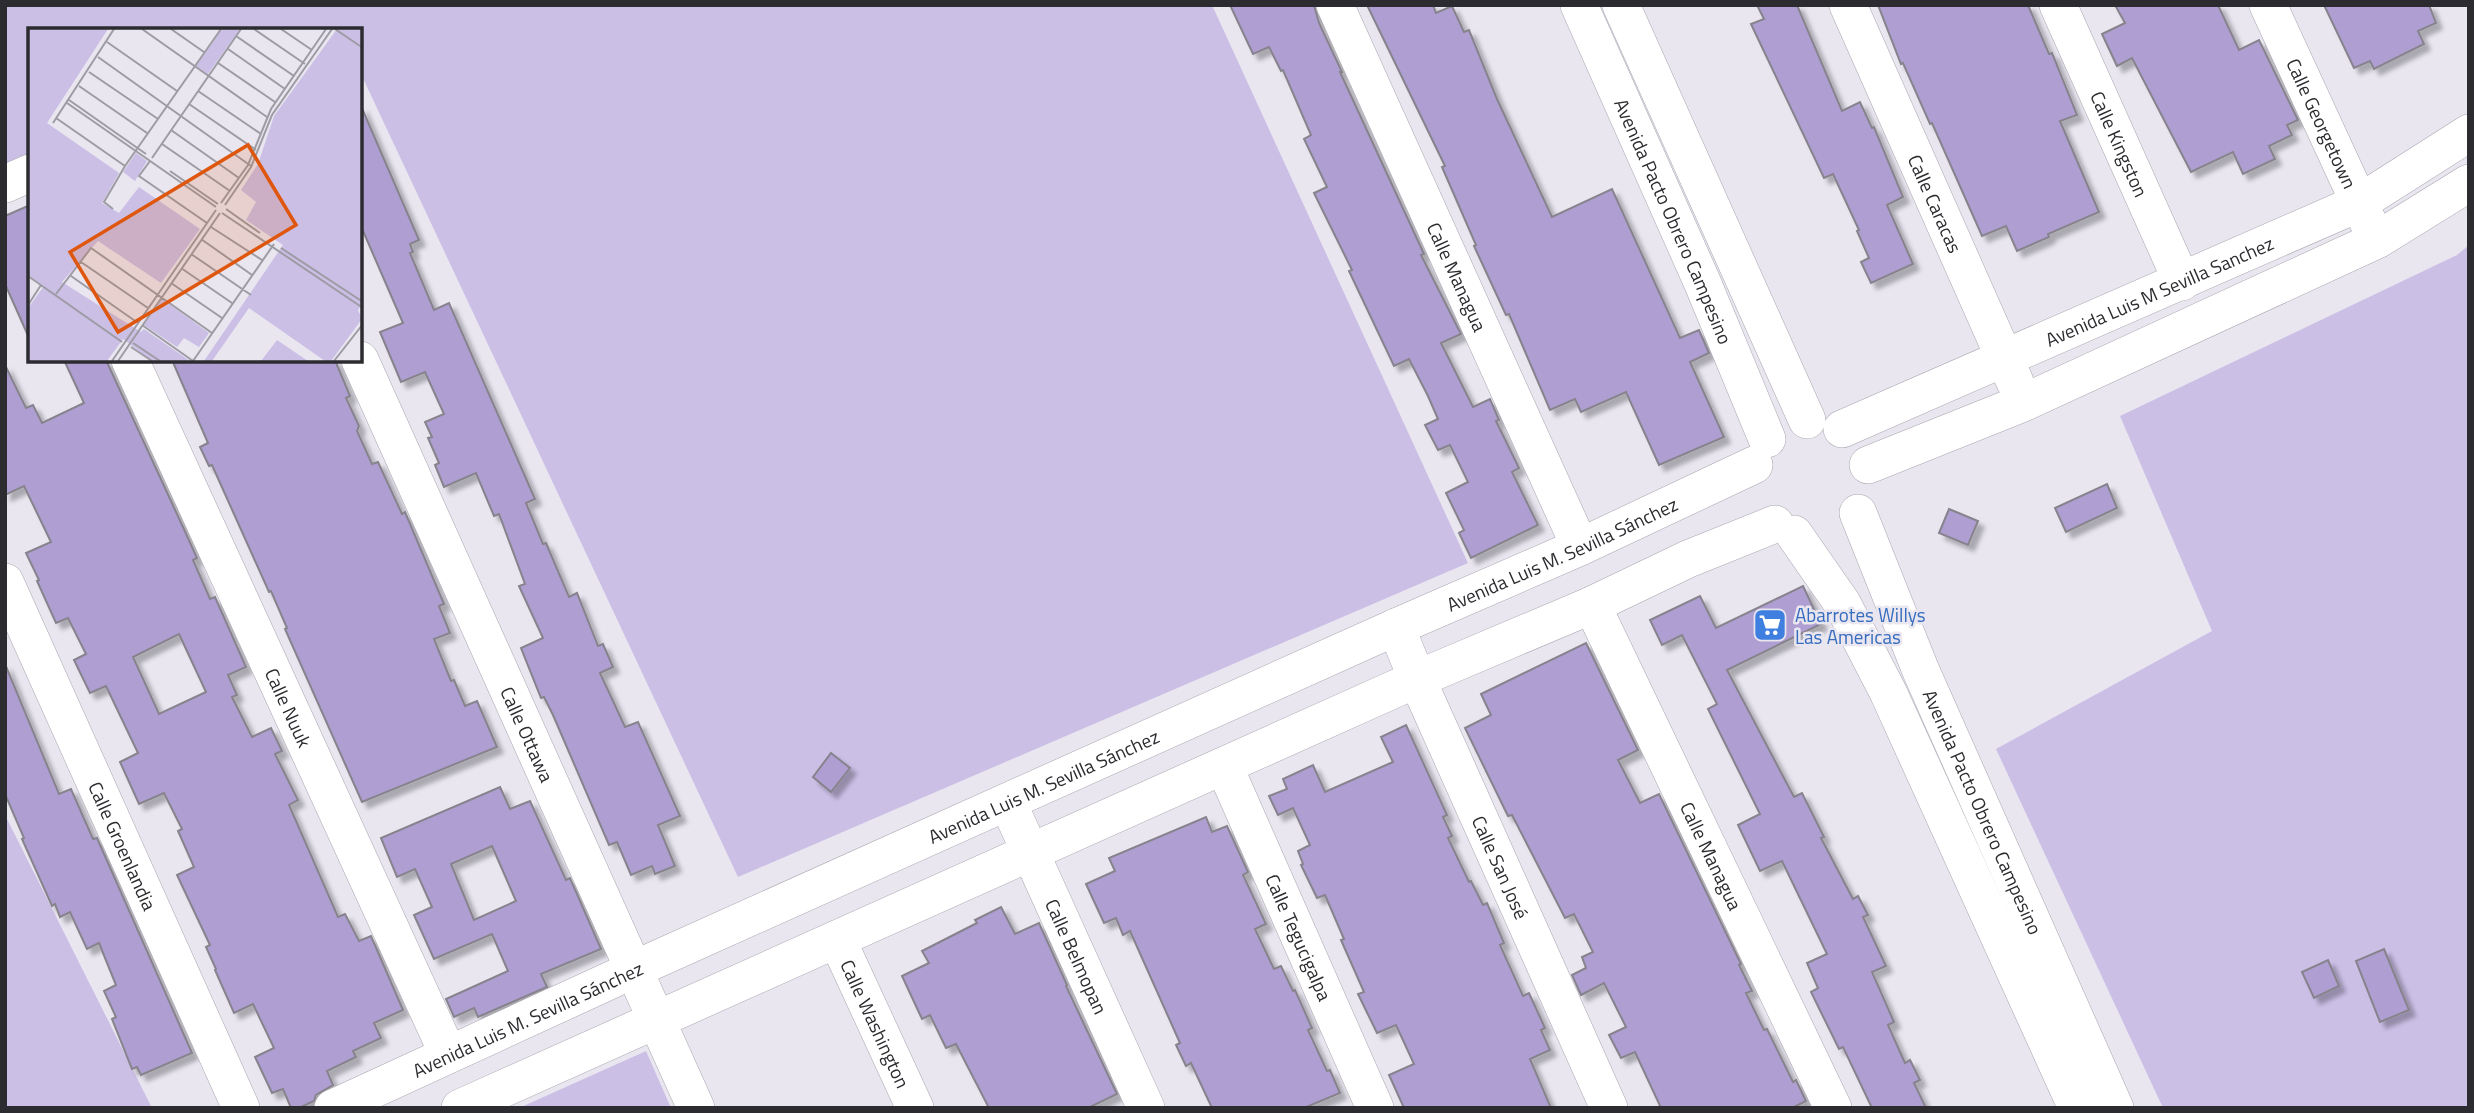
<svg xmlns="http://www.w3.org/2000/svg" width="2474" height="1113" viewBox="0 0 2474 1113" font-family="'Titillium Web',sans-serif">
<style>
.green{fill:#cbbfe6}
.building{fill:#af9ed1;stroke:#86838c;stroke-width:2;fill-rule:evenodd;filter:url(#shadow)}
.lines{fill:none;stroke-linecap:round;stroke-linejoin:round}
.minor-casing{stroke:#a9a6b0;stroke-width:38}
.minor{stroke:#fff;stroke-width:37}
.labels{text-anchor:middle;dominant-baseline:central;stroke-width:5;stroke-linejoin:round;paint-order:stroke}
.street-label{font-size:19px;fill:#2c2b2f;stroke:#e9e6f0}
.shop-label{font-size:19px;fill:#366cbe;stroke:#e9e6f0;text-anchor:start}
.inset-road{fill:none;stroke:#9d9ba3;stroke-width:2}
.view{fill:#df570e;fill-opacity:0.15;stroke:#df570e;stroke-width:3.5}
.inset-edge{fill:none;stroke:#2c2b2f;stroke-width:3.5}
</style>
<defs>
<filter id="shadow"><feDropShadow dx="6" dy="6" stdDeviation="2" flood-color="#0004"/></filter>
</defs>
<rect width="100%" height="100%" fill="#e9e6f0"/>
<g class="green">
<path d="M 5,5 L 1212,5 L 1468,563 L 738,877 L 361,74 L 360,30 L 30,30 L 30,157 L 5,165 Z"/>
<path d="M 2469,245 L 2469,1108 L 2163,1108 L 1996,749 L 2212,631 L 2120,416 L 2457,255 Z"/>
<path d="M 5,815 L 152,1108 L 5,1108 Z"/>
<path d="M 646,1051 L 671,1108 L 519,1108 Z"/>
</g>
<g class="building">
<path d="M 1230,5 L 1314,5 L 1319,23 L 1342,72 L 1340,72 L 1424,254 L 1421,255 L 1461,334 L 1441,343 L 1473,407 L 1490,399 L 1499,420 L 1496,421 L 1519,468 L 1512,472 L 1538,525 L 1471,558 L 1459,533 L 1464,530 L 1446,493 L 1468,482 L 1450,445 L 1438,450 L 1425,425 L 1438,419 L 1428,396 L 1409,359 L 1394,366 L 1349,271 L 1352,270 L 1314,193 L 1327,187 L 1304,139 L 1311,135 L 1283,70 L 1281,71 L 1269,47 L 1253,54 Z"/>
<path d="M 1367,5 L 1433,5 L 1436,13 L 1452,6 L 1464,32 L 1469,30 L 1497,99 L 1552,217 L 1612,189 L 1680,338 L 1699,330 L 1709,353 L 1690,362 L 1724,437 L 1659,465 L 1626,392 L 1581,412 L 1575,399 L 1550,410 L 1509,314 L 1506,315 L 1474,246 L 1476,245 L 1442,167 L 1445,166 Z"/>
<path d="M 1757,5 L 1797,5 L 1842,111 L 1860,102 L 1872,128 L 1874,127 L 1903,197 L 1887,205 L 1913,264 L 1871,283 L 1861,262 L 1869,258 L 1857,231 L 1859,230 L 1833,174 L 1824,178 L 1751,24 L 1764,19 Z"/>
<path d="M 1878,5 L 2028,5 L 2049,54 L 2052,53 L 2077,115 L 2060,121 L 2099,212 L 2048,234 L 2049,237 L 2017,251 L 2006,226 L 1982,236 L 1932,123 L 1930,124 L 1903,63 L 1901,64 Z"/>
<path d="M 2115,5 L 2218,5 L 2239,50 L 2259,40 L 2298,120 L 2287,125 L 2292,135 L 2269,146 L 2275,159 L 2243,174 L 2233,152 L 2191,172 L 2132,58 L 2117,66 L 2102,34 L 2125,23 Z"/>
<path d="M 2324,5 L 2429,5 L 2436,23 L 2418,31 L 2424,44 L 2374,69 L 2370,61 L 2354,68 Z"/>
<path d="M 361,106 L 419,240 L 410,244 L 413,252 L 410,253 L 434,310 L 449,303 L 535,499 L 526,503 L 543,544 L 546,543 L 569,597 L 577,593 L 598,646 L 603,644 L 613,667 L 600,673 L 625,727 L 638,722 L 680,816 L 658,825 L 675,866 L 655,874 L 652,866 L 631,875 L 617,842 L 609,845 L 553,715 L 544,697 L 541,698 L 521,648 L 543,638 L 519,586 L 525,584 L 499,514 L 494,516 L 476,473 L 444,487 L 435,465 L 439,463 L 428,438 L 432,437 L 425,422 L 444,414 L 425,372 L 401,382 L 380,332 L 403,323 L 360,224 Z"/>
<path d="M 30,205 L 30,340 L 5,284 L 5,216 Z"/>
<path d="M 64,360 L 106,360 L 183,527 L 197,558 L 193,560 L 210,599 L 215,597 L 246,667 L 228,675 L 237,695 L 232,697 L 252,737 L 271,728 L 282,751 L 275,754 L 298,800 L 289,805 L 338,917 L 345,914 L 359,941 L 371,936 L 403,1010 L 374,1023 L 381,1038 L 353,1051 L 356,1057 L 327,1071 L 333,1085 L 316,1095 L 314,1101 L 299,1108 L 291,1108 L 283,1089 L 272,1093 L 255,1057 L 274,1048 L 253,1004 L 234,1013 L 215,970 L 216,969 L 206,947 L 210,945 L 177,875 L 194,867 L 178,831 L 182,829 L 164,793 L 139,804 L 120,762 L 138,753 L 106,686 L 90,693 L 74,660 L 86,654 L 68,618 L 56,623 L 37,581 L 39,580 L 26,553 L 51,542 L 24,486 L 5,495 L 5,365 L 26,408 L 33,405 L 42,423 L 84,403 ZM 179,634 L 206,692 L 159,714 L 133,657 Z"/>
<path d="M 172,360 L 335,360 L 350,396 L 346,398 L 359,426 L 357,431 L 372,464 L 378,462 L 402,514 L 405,512 L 444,604 L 439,606 L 450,633 L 434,639 L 451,681 L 454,680 L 465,706 L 477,701 L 497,747 L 362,802 L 285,629 L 287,628 L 271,591 L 269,592 L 212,465 L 209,466 L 200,447 L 208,443 Z"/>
<path d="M 2107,484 L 2117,508 L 2066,532 L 2055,508 Z"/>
<path d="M 1949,509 L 1978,521 L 1968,545 L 1939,533 Z"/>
<path d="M 1803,586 L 1821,624 L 1727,670 L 1794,797 L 1802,793 L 1824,837 L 1821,838 L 1853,899 L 1858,896 L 1868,915 L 1863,917 L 1886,966 L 1872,972 L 1894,1022 L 1888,1025 L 1905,1063 L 1910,1060 L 1920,1080 L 1914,1083 L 1926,1108 L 1872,1108 L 1843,1047 L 1839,1049 L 1811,992 L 1818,988 L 1807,963 L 1827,954 L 1782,861 L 1760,871 L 1738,825 L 1760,814 L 1708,709 L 1717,704 L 1682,635 L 1662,645 L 1650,620 L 1700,596 L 1716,628 Z"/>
<path d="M 1586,643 L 1638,750 L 1618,760 L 1640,803 L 1659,794 L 1741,964 L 1739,965 L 1752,991 L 1746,993 L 1764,1030 L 1767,1029 L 1793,1082 L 1796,1080 L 1806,1101 L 1792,1108 L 1661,1108 L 1635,1052 L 1621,1058 L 1609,1035 L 1626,1027 L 1604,983 L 1581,995 L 1572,975 L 1586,968 L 1582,957 L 1593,952 L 1574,914 L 1565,918 L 1512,815 L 1508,816 L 1465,728 L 1491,715 L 1481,694 Z"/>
<path d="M 5,664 L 59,794 L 71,789 L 93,839 L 97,838 L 192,1053 L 141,1075 L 137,1067 L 132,1069 L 112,1019 L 116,1017 L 104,991 L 116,985 L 99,943 L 87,949 L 70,912 L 60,917 L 55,904 L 52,906 L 22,839 L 24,838 L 5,794 Z"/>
<path d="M 1406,725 L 1447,815 L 1443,817 L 1452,836 L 1448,838 L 1469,882 L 1471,881 L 1483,905 L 1487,903 L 1504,943 L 1500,945 L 1523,996 L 1529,993 L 1545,1028 L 1541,1030 L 1550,1050 L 1530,1059 L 1551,1108 L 1404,1108 L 1389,1075 L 1414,1064 L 1396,1025 L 1377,1033 L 1358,994 L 1364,992 L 1341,940 L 1344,939 L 1325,895 L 1317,898 L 1301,865 L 1303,864 L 1298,851 L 1310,845 L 1293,808 L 1278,815 L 1269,796 L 1287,789 L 1283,779 L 1313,765 L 1325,792 L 1393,762 L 1381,737 Z"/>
<path d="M 831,753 L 850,768 L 831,792 L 813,777 Z"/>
<path d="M 500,787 L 510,809 L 530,801 L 566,880 L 570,878 L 601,949 L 541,974 L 547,987 L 478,1017 L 474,1008 L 454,1017 L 446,999 L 508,971 L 492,934 L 434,959 L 414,915 L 432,907 L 415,869 L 397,877 L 381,838 ZM 492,846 L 516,901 L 474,920 L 451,864 Z"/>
<path d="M 1206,817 L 1212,832 L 1227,826 L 1248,872 L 1243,875 L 1266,924 L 1255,929 L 1274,969 L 1281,966 L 1293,991 L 1295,990 L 1312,1028 L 1308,1030 L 1327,1071 L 1330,1070 L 1340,1093 L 1304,1108 L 1212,1108 L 1191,1063 L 1186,1066 L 1176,1045 L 1180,1043 L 1130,931 L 1123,935 L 1116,918 L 1104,923 L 1086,884 L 1115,871 L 1109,858 Z"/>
<path d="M 1001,907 L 1015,934 L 1039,923 L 1067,985 L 1066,986 L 1117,1094 L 1088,1108 L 989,1108 L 956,1044 L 946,1048 L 930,1015 L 922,1019 L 902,976 L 929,963 L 922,951 L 977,923 L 975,920 Z"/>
<path d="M 2384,949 L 2409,1010 L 2380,1022 L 2356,961 Z"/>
<path d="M 2328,960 L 2339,986 L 2314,998 L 2302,972 Z"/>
</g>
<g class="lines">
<defs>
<g id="minor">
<path id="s1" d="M 1335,5 L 1580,547"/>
<path id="s2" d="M 1579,5 L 1703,284 L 1767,439"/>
<path d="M 1621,5 L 1807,420"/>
<path id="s3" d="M 1848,5 L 2015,382"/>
<path id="s4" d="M 2058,5 L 2182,282"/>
<path id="s5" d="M 2268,5 L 2369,224"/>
<path d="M 5,184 L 30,173"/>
<path id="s6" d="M 130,360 L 448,1054"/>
<path id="s7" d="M 360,360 L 696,1108"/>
<path id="s8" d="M 1842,429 L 2359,203 L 2469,133"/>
<path d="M 1868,465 L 2023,403 L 2377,240 L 2469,183"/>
<path id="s9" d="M 1858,513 L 1921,671 L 2115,1108"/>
<path d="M 1794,534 L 1842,603 L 1888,692 L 2077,1108"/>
<path id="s10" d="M 5,582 L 241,1108"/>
<path id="s11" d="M 1592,605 L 1833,1108"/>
<path id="s12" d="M 1396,627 L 1417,679 L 1609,1108"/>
<path id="s13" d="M 1224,766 L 1375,1108"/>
<path id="s14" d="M 1008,803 L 1146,1108"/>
<path id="s15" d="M 837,939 L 915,1108"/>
<path id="s16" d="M 333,1108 L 635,969 L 1396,627 L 1580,547 L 1754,465"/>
<path d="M 460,1108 L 1417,679 L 1592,605 L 1688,559 L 1775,524"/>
</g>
</defs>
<use href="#minor" class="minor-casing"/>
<use href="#minor" class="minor"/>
</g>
<defs>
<symbol id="supermarket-square" viewBox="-11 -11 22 22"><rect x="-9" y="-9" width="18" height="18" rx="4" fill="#3f7fe0" stroke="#e9e6f0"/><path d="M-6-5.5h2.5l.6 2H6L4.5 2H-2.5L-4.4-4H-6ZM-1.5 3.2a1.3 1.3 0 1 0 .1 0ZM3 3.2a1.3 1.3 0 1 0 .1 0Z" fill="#fff"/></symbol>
</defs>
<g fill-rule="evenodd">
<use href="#supermarket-square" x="1751" y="606" width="38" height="38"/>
</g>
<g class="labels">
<g class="street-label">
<text stroke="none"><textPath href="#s5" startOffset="130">Calle Georgetown</textPath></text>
<text stroke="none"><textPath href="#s4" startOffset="152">Calle Kingston</textPath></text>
<text stroke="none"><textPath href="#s3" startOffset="217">Calle Caracas</textPath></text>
<text stroke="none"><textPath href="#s2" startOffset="236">Avenida Pacto Obrero Campesino</textPath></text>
<text stroke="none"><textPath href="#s1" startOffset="298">Calle Managua</textPath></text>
<text stroke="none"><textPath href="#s8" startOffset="346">Avenida Luis M Sevilla Sanchez</textPath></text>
<text stroke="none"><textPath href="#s16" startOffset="1348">Avenida Luis M. Sevilla Sánchez</textPath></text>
<text stroke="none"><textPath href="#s6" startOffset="382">Calle Nuuk</textPath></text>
<text stroke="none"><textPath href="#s7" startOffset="410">Calle Ottawa</textPath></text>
<text stroke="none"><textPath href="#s16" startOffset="780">Avenida Luis M. Sevilla Sánchez</textPath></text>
<text stroke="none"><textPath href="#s9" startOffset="324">Avenida Pacto Obrero Campesino</textPath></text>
<text stroke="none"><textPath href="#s10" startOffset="289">Calle Groenlandia</textPath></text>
<text stroke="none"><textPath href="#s11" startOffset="278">Calle Managua</textPath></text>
<text stroke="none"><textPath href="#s12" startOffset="262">Calle San José</textPath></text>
<text stroke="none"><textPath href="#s13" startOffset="187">Calle Tegucigalpa</textPath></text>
<text stroke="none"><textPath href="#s14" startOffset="168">Calle Belmopan</textPath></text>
<text stroke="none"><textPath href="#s16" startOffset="214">Avenida Luis M. Sevilla Sánchez</textPath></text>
<text stroke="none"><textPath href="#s15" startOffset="93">Calle Washington</textPath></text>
</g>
<g class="shop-label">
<text x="1795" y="614">Abarrotes Willys<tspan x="1795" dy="22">Las Americas</tspan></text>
</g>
</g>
<g transform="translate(28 28)">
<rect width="334" height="334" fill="#e9e6f0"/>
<path d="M 0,1 L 80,1 L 19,95 L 91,145 L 74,175 L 91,185 L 111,159 L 172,201 L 133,255 L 70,213 L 34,254 L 113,304 L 116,301 L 162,333 L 124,333 L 95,311 L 79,333 L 0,333 L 0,280 L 16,258 L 0,247 ZM 194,1 L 212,1 L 180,46 L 168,38 ZM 309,1 L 334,1 L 335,275 L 330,282 L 334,291 L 303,333 L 297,333 L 221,280 L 184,333 L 176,333 L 255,217 L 218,192 L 228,174 L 213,162 L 230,136 L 246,88 ZM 108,125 L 119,133 L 107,153 L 95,144 ZM 134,271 L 181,305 L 171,319 L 156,310 L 149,319 L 116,297 ZM 249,312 L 280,333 L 233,333 Z" fill="#cbbfe6"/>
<path class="inset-road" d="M 114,1 L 239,89M 143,1 L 176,24M 226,1 L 277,36M 253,1 L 284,22M 307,1 L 335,20M 208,8 L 266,48M 79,14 L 149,63M 200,21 L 257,61M 70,29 L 223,138M 190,35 L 247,74M 61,44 L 130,91M 51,58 L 119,105M 170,63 L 233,106M 41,72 L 118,126M 39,75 L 188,179M 161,76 L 228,122M 28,90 L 97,138M 25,95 L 86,1M 143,102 L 211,150M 134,116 L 202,163M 124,130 L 213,1M 122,133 L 111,148 L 179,195M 142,143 L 190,176M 193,175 L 220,137 L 243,81 L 298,1M 197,177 L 223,139 L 244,87 L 304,1M 85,181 L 76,174 L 97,138 L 193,1M 198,181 L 232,205M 194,185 L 335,280M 183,199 L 234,232M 173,211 L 224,247M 253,220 L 335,274M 163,226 L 223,267M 53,234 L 120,280M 153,240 L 204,275M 0,248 L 94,314M 43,248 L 110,295M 143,255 L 194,290M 28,266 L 63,220 L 184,305M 0,277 L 13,257M 114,297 L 165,333M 105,315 L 132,333M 103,319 L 124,333M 84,333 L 188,182M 90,333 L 192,185M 165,333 L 246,216M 306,333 L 335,296"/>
<path class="view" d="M 220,117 L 268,197 L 90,304 L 42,224 Z"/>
<rect width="334" height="334" class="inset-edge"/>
</g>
<rect width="2474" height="1113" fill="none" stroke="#2c2b2f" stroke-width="14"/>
</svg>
